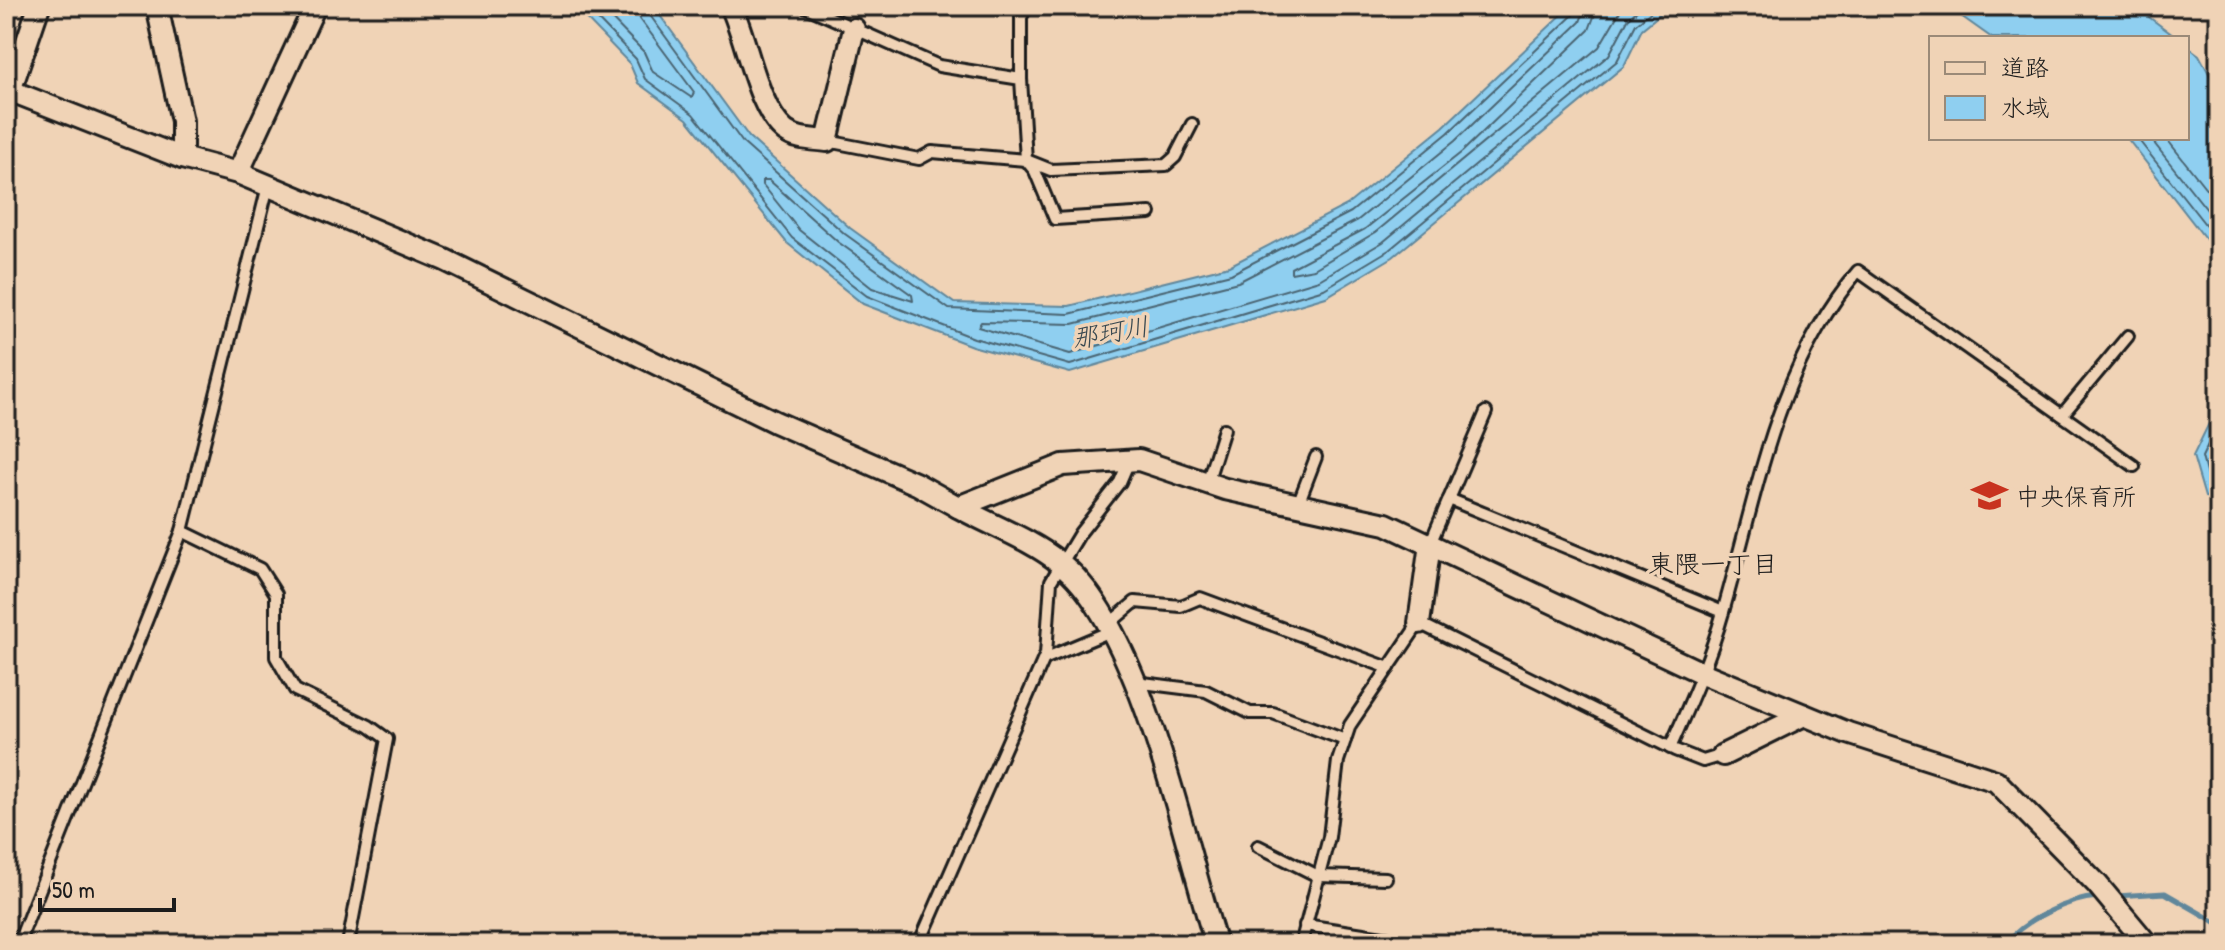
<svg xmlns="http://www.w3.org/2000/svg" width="2225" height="950" viewBox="0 0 2225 950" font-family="'Patrick Hand','Klee One',sans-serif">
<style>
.water{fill:#8fcff0;stroke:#61879b;stroke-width:2}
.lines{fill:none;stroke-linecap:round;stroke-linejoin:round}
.shore{stroke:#4a6471;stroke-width:2}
.stream{stroke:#61879b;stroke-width:5}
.lane-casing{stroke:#1c1c1c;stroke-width:16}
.street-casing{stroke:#1c1c1c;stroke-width:26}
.lane{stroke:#f0d3b6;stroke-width:10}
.street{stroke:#f0d3b6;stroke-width:20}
.labels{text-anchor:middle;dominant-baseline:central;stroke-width:7;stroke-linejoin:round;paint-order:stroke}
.poi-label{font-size:24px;fill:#1c1c1c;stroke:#f0d3b6;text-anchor:start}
.water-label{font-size:26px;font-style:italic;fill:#394951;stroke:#f0d3b6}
.neighbourhood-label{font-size:26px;fill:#1c1c1c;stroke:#f0d3b6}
</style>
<rect width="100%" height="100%" fill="#f0d3b6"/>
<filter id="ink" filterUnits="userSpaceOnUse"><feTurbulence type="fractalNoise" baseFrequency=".0125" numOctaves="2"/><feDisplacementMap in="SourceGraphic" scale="16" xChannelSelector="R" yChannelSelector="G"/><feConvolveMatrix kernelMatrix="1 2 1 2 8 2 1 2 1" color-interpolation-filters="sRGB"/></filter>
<g filter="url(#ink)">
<g class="water">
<path d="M 574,6 L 653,6 L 749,137 L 850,228 L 954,303 L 1069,306 L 1229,266 L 1347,205 L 1443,127 L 1571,6 L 1689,6 L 1670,6 L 1642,29 L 1624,66 L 1393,257 L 1326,297 L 1070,373 L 972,346 L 863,304 L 787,243 L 687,119 L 638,83 L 630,64 Z"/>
<path d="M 1947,6 L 2134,6 L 2177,38 L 1992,38 Z"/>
<path d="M 2187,46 L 2199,55 L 2219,92 L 2219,256 L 2127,138 L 2187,138 Z"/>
<path d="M 2219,403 L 2219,499 L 2205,497 L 2193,456 Z"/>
</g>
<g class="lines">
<g class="shore">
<path d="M 585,6 L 636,59 L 645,79 L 693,114 L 792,238 L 867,296 L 974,338 L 1070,365 L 1324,289 L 1389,250 L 1617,61 L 1636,24 L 1658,6"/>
<path d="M 599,6 L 644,52 L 653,72 L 692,98 L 694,92 L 640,19 L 637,6"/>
<path d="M 647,6 L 649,14 L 743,143 L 845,234 L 949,309 L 1069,314 L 1231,274 L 1351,212 L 1448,133 L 1573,15 L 1575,6"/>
<path d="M 1586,6 L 1580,22 L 1455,141 L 1358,220 L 1238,282 L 1073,324 L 981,322 L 978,327 L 1070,354 L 1319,280 L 1383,242 L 1609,55 L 1628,19 L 1642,6"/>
<path d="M 1598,6 L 1589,30 L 1462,152 L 1365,229 L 1291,268 L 1291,273 L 1314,269 L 1376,232 L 1599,47 L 1623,6"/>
<path d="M 2137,138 L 2219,242"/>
<path d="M 2150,138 L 2219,225"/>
<path d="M 2166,138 L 2219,205"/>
<path d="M 763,180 L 769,180 L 838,242 L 912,295 L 913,301 L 872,288 L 799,230 L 763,185 Z"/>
<path d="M 2219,421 L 2202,457 L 2210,488 L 2219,491"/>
</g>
<g class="stream">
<path d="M 2116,896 L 2165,893 L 2219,924"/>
<path d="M 2005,944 C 2024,920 2068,899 2098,897"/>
</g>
<defs>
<g id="lane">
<path d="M 804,6 L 939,66 L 1021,79 L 1026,160 L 1051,170 L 1166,165 L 1175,157 L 1192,124"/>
<path d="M 1021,79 L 1021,17 L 1027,6"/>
<path d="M 827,141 L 919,159 L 932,152 L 1026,160 L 1035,171 L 1055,219 L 1150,213"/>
<path d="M 2062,415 L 2128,336"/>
<path d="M 1207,483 L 1224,429"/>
<path d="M 1449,499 L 1723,612"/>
<path d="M 1298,504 L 1316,457"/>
<path d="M 182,531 L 260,569 L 276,594 L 276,657 L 295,690 L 369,726 L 387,739 L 348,944"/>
<path d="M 1430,544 L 1486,412"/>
<path d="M 1109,624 L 1135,602 L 1181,606 L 1200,598 L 1389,668"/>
<path d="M 1044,659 L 1111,631"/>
<path d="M 1135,682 L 1206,691 L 1250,713 L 1273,713 L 1345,740"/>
<path d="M 1670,748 C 1690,703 1710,659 1723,612 C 1757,494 1776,367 1858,271 L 2134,466"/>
<path d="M 1258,846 L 1318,876 L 1386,878"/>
<path d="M 1305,925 L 1428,944"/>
<path d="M 18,944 L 182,531 L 268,186"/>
<path d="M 919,944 L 1046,654 L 1051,581 L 1080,533 L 1120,482 L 1129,461"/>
<path d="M 1301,944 L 1329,837 L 1338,761 L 1350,725 L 1419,623 L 1675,750 L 1703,761 L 1723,755"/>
</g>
<g id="street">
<path d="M 157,6 L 182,121 L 182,158"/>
<path d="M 731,6 C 747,40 757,108 785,131 C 797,140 813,139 827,141 L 854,29"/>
<path d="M 6,89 L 182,158 L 238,173 L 445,260 L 775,422 L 917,484 L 958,507 L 1063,465 L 1139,460 L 1225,489 L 1386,524 L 1702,673 L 1848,733 L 1996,781 L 2097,884 L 2147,944"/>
<path d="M 10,91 L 39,6"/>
<path d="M 238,173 L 315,6"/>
<path d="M 958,507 C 991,525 1032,540 1060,563 C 1141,626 1184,844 1216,944"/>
<path d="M 1419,623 L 1430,544"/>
<path d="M 1723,755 L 1804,715"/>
</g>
</defs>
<use href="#lane" class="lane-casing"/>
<use href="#street" class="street-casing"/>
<use href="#lane" class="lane"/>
<use href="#street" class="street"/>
</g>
</g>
<defs>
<symbol id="school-bare" viewBox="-9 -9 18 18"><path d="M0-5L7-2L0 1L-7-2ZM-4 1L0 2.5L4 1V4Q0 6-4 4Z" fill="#c8321e" stroke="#f0d3b6" stroke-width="2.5" paint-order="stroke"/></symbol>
</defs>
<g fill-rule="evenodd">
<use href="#school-bare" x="1964" y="470" width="51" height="51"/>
</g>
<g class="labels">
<g class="poi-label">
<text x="2016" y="496">中央保育所</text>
</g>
<g class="water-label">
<text transform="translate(1110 332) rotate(-10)">那珂川</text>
</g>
<g class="neighbourhood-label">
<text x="1713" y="563">東隈一丁目</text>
</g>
</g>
<rect width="2225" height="950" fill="none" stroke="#f0d3b6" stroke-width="32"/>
<rect x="16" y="16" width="2193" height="918" fill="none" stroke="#1c1c1c" stroke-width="3" filter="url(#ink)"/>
<rect x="1929" y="36" width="260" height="104" fill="#f0d3b6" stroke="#9b8a78" stroke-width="2"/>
<rect x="1945" y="62" width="40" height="12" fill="#f0d3b6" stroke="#9b8a78" stroke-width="2"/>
<text x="2001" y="76" font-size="24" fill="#1c1c1c">道路</text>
<rect x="1945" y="96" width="40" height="24" fill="#8fcff0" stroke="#9b8a78" stroke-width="2"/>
<text x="2001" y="116" font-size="24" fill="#1c1c1c">水域</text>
<path d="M40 898v12h134v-12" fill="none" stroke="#1c1c1c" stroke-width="4"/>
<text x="52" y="898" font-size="24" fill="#1c1c1c" stroke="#f0d3b6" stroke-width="6" paint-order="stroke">50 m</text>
</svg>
